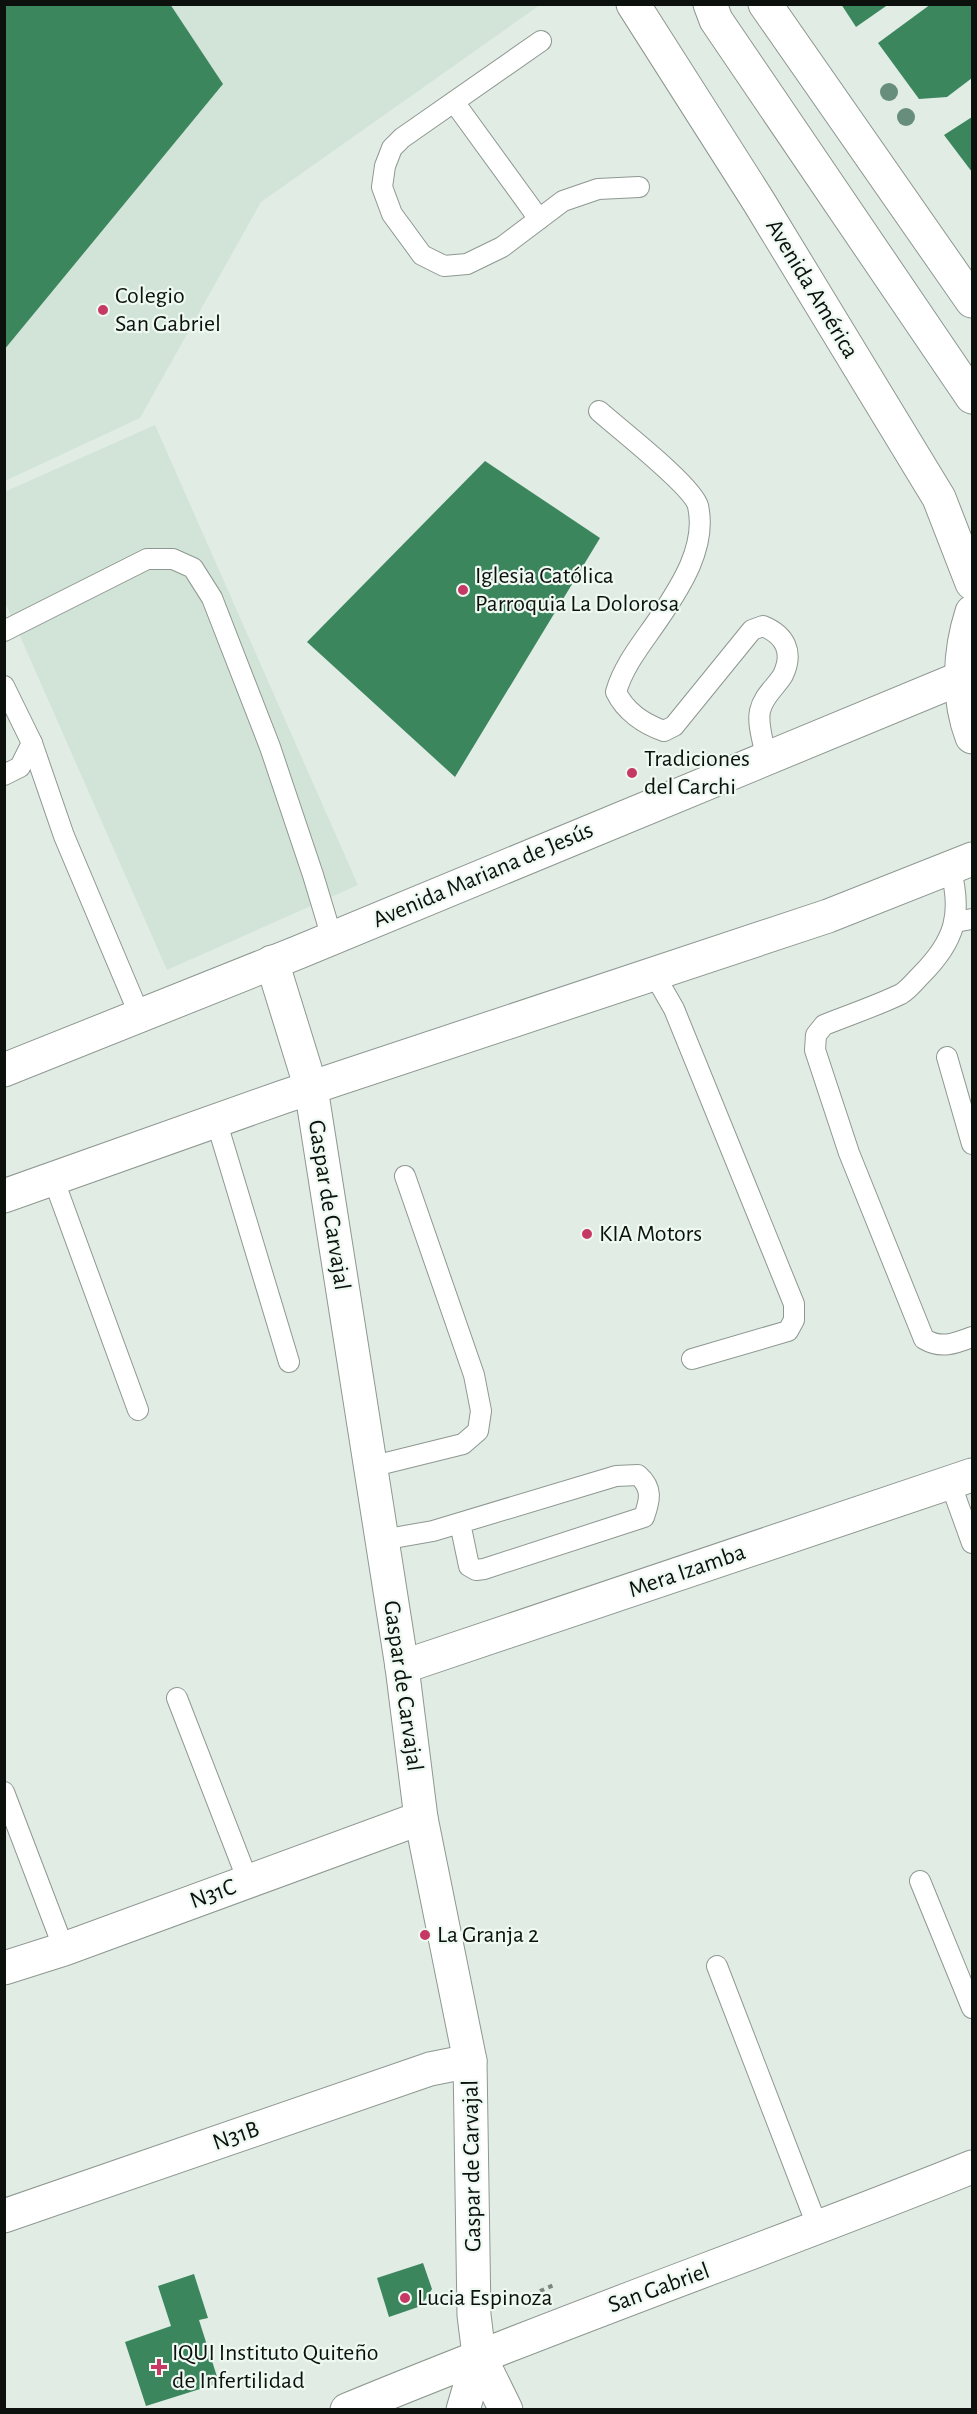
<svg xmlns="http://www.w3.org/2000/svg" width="977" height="2414" viewBox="0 0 977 2414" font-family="'Alegreya Sans',sans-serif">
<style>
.built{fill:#d2e4d8}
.building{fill:#3c865d}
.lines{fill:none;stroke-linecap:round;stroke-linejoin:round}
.lane-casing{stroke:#8e9891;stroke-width:22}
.street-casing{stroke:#8e9891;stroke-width:35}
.secondary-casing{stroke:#8e9891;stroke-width:35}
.primary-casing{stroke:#8e9891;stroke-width:35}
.path{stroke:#7d8580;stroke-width:4;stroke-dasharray:4.5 4.5;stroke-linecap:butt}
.lane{stroke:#fff;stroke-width:20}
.street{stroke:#fff;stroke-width:33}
.secondary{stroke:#fff;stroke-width:33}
.primary{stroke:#fff;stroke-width:33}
.tree{fill:#678e7c}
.poi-dot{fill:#c73965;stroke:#eef9f2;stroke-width:2}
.labels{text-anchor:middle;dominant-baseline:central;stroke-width:4.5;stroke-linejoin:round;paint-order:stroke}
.street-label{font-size:24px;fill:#0d110e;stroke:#eef9f2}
.poi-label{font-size:24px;fill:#0d110e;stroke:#eef9f2;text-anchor:start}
</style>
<rect width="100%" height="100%" fill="#e1ece5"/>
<g class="built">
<path d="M 4,5 L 540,5 L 261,202 L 140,418 L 5,481 Z"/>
<path d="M 155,425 L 358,885 L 167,970 L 5,602 L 4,492 Z"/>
</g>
<g class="building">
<path d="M 4,4 L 170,4 L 223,84 L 4,350 Z"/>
<path d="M 841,4 L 889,4 L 856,27 Z"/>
<path d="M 931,4 L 972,4 L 972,78 L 947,97 L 919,99 L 878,43 Z"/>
<path d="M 972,117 L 972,172 L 944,135 Z"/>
<path d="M 485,461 L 600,538 L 455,777 L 307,642 Z"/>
<path d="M 423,2263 L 432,2289 L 421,2306 L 389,2317 L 377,2278 Z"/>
<path d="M 194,2274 L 208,2318 L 199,2320 L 219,2383 L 146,2406 L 125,2342 L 171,2326 L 158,2286 Z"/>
</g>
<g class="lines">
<defs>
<g id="lane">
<path d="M 541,41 L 402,138 L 392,148 L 385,166 L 382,187 L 392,214 L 422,255 L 444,266 L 467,264 L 502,247 L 563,201 L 598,189 L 639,187"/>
<path d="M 454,102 L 539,219"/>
<path d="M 599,411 C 618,428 693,486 698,506 C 707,546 681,586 660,617 C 644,641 624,664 616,692 C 625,711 644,724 664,731 L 674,726 L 752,630 L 763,626 C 785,635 794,652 783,675 C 776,687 763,696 760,711 C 757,725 764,743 766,758"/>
<path d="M 4,631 L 147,559 L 173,559 L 193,568 L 212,598 L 270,747 L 313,875 L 332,938"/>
<path d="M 4,686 L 32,743 L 20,767 L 4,775"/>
<path d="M 32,743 L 64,836 L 140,1016"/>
<path d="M 950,867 C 963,914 955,941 921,975 C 915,981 908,990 901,994 C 876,1006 849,1015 824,1025 L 816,1035 L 815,1050 L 849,1153 L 924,1339 C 941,1349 954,1344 972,1337"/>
<path d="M 955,922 L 972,919"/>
<path d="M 654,974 L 674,1009 L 794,1304 L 794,1320 L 788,1331 L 692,1359"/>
<path d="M 947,1057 L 972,1144"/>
<path d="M 216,1120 L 289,1362"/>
<path d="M 53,1178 L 138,1410"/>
<path d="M 370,1467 L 463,1444 L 478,1431 L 481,1411 L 474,1375 L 405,1176"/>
<path d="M 950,1482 L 972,1543"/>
<path d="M 382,1540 L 433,1531 L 616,1476 L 638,1475 C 653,1488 650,1500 644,1517 L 484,1569 L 476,1570 L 469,1566 L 460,1523"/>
<path d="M 177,1698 L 248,1881"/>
<path d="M 4,1792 L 64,1949"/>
<path d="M 920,1881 L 972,2008"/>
<path d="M 717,1966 L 818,2228"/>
</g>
<g id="street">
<path d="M 402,1667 L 972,1475"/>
<path d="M 4,1968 L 64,1949 L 421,1818"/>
<path d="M 4,2216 L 430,2069 L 470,2061"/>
<path d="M 479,2355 L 506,2410"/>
<path d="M 347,2410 C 554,2324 765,2250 972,2167"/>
</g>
<g id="secondary">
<path d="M 272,962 L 311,1088 L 402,1667 L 421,1818 L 470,2061 L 474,2315 L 479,2355 L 463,2410"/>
<path d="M 4,1070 L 299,952 L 961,678"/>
<path d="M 4,1196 L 283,1097 L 828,916 L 972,859"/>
</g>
<g id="primary">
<path d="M 633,4 L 759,202 L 939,498 L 972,583"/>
<path d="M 710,4 L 716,20 L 972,397"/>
<path d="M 765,4 L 972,301"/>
<path d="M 972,612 C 959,652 957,698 972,737"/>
</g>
</defs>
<use href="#lane" class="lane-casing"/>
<use href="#street" class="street-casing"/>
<use href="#secondary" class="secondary-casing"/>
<use href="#primary" class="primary-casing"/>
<path class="path" d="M 540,2291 L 554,2285"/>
<use href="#lane" class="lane"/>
<use href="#street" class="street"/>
<use href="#secondary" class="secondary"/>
<use href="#primary" class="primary"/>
</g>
<g class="tree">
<circle cx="889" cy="92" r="9"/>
<circle cx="906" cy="117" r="9"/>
</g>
<g class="poi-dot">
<circle cx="103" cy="310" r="6"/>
<circle cx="463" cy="590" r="6"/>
<circle cx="632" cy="773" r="6"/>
<circle cx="587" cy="1234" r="6"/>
<circle cx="425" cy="1935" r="6"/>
<circle cx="405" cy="2298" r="6"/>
<path d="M156 2358h6v6h6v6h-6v6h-6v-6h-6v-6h6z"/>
</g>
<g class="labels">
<g class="street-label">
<text transform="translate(812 289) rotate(59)">Avenida América</text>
<text transform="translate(483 875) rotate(-23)">Avenida Mariana de Jesús</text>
<text transform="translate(329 1205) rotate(81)">Gaspar de Carvajal</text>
<text transform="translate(687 1571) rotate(-19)">Mera Izamba</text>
<text transform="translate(403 1686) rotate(82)">Gaspar de Carvajal</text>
<text transform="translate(213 1894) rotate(-20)">N31C</text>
<text transform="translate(236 2136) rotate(-19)">N31B</text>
<text transform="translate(472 2166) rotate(-91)">Gaspar de Carvajal</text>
<text transform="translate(659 2288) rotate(-20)">San Gabriel</text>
</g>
<g class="poi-label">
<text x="115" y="296">Colegio<tspan x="115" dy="28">San Gabriel</tspan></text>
<text x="475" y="576">Iglesia Católica<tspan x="475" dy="28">Parroquia La Dolorosa</tspan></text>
<text x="644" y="759">Tradiciones<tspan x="644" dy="28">del Carchi</tspan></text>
<text x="599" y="1234">KIA Motors</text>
<text x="437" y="1935">La Granja 2</text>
<text x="417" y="2298">Lucia Espinoza</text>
<text x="172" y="2353">IQUI Instituto Quiteño<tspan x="172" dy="28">de Infertilidad</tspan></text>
</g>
</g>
<rect width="977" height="2414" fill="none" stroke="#0d110e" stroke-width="12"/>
</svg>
